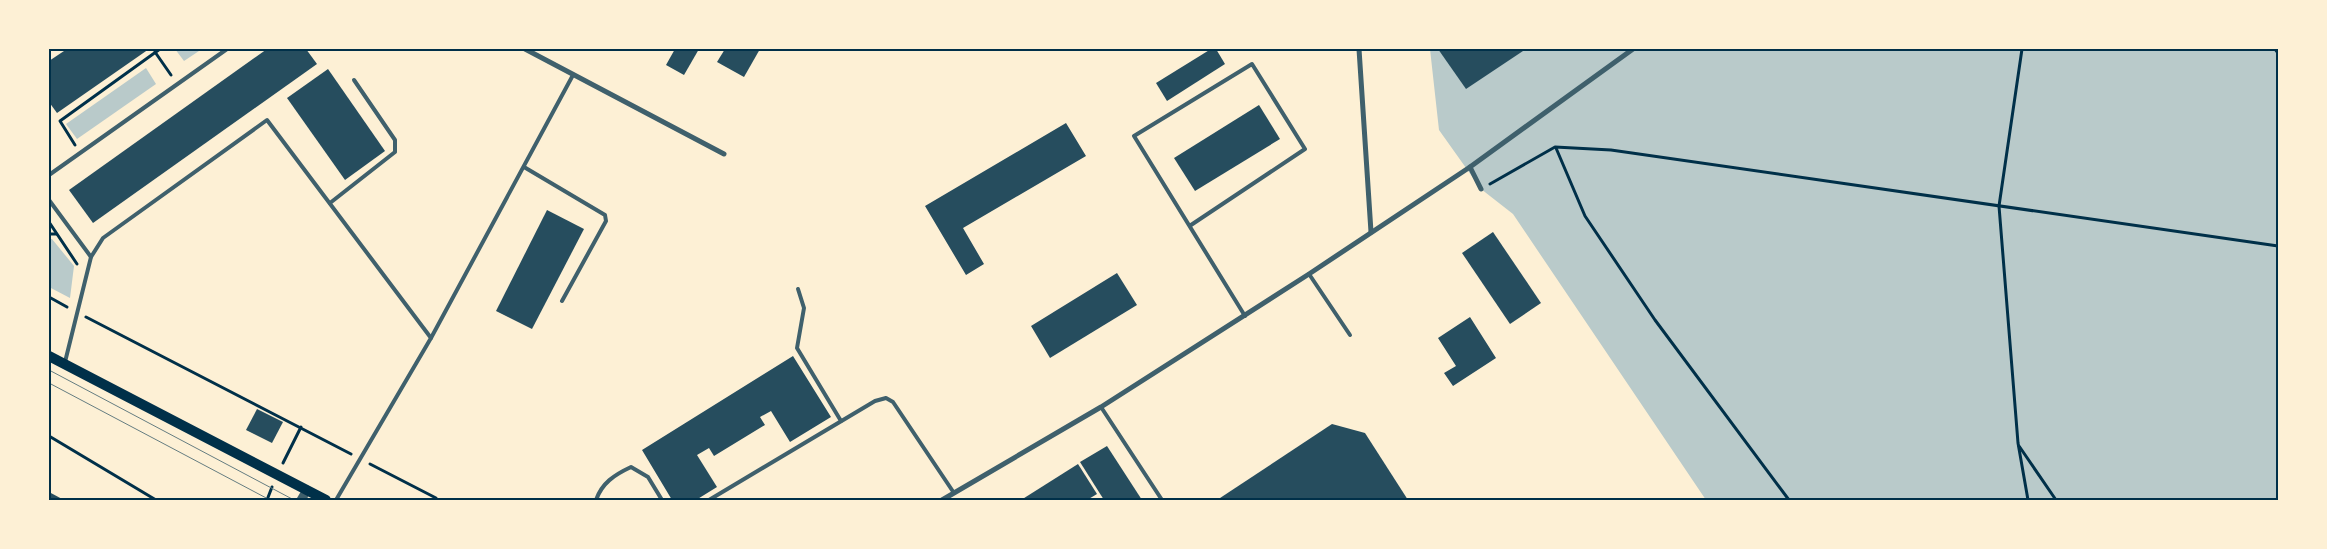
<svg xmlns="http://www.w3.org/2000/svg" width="2327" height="549" viewBox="0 0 2327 549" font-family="'IBM Plex Serif',serif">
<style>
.green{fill:#b9caca}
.building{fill:#264d5e}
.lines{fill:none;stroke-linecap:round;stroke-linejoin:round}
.path{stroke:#003049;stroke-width:3}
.service{stroke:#3f606c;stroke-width:4}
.minor{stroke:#3f606c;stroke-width:5}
.tertiary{stroke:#3f606c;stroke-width:9}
.secondary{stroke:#003049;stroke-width:10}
.tram{stroke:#657d81;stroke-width:1}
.neatline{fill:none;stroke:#003049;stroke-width:2}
</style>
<rect width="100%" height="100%" fill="#fdf0d5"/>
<g class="green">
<path d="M 175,49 L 202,49 L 184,61 Z"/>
<path d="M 1430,49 L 2278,49 L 2278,500 L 1706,500 L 1513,214 L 1481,189 L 1439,130 Z"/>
<path d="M 146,68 L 156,84 L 77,139 L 66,124 Z"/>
<path d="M 49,239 L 52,239 L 74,266 L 70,298 L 49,287 Z"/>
</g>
<g class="building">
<path d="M 67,49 L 149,49 L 57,113 L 49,102 L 49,61 Z"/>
<path d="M 267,49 L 306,49 L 317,64 L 93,223 L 69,190 Z"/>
<path d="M 675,49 L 699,49 L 684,75 L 666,65 Z"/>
<path d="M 725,49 L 760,49 L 744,77 L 717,62 Z"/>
<path d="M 1211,49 L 1216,49 L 1225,64 L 1167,101 L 1156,83 Z"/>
<path d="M 1438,49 L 1526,49 L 1466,89 Z"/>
<path d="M 328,69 L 385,151 L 345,180 L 287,98 Z"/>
<path d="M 1259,105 L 1280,139 L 1195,191 L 1174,158 Z"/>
<path d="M 1066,123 L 1086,156 L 963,228 L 984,264 L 966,275 L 925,206 Z"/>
<path d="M 547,210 L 584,229 L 532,329 L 496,311 Z"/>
<path d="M 1493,232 L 1541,303 L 1510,324 L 1462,253 Z"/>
<path d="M 1117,273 L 1137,305 L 1050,358 L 1031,326 Z"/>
<path d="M 1470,317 L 1496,358 L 1453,386 L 1444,373 L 1456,366 L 1438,338 Z"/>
<path d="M 793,356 L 831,417 L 790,442 L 771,411 L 760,417 L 765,425 L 714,456 L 709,448 L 697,455 L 717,487 L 696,500 L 672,500 L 642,450 Z"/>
<path d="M 257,409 L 283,422 L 272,443 L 246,430 Z"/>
<path d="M 1332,424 L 1365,433 L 1408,500 L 1217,500 Z"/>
<path d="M 1107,446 L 1142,500 L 1104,500 L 1080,462 Z"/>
<path d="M 1078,464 L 1097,494 L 1087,500 L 1021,500 Z"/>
<path d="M 49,492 L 64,500 L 49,500 Z"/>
</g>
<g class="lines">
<g class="path">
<path d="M 2022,49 L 1999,206 L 2018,443 L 2028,500"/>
<path d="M 2275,49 L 2278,53"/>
<path d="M 155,52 L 171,75"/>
<path d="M 75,145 L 60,121 L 160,49"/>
<path d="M 1556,148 L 1585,216 L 1655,320 L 1789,500"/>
<path d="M 1490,184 L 1555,147 L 1611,150 L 2278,246"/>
<path d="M 49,222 L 77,264"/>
<path d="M 49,234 L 56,234"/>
<path d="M 49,297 L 67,307"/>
<path d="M 86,317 L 351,454"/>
<path d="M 49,436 L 156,500"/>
<path d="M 2019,446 L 2056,500"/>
<path d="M 283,463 L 301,427"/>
<path d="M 370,464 L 436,498"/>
<path d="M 267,500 L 272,487"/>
</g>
<g class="service">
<path d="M 524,167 L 605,215 L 606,221 L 562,301"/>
<path d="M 49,175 L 227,49"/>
<path d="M 49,200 L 91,257"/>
<path d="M 330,203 L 395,152 L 395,140 L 354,80"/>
<path d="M 1191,225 L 1305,149 L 1252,64 L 1134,136 L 1245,316"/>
<path d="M 1309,274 L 1350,335"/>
<path d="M 798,289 L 804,308 L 797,348 L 841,421"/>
<path d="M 431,338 L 573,75"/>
<path d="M 65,362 L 91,257 L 103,238 L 267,120 L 431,338 L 336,500"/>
<path d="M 1101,407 L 1162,500"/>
<path d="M 596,500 C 602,483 614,475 631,467 L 648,477 L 662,500"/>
<path d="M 709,500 L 875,401 L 886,398 L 893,402 L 954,493"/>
</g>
<g class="minor">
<path d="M 525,49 L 724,154"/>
<path d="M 1359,49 L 1371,232"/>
<path d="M 1470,167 L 1481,189"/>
<path d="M 942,500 L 1101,407 L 1309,274 L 1470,167 L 1633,49"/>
</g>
<path class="tertiary" d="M 301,500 L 307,490"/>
<path class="secondary" d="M 49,356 L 326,500"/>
<g class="tram">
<path d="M 49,370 L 294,500"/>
<path d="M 49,383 L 270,500"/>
</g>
</g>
<rect width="2327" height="549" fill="none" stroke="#fdf0d5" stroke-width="100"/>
<rect x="50" y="50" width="2227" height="449" class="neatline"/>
</svg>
